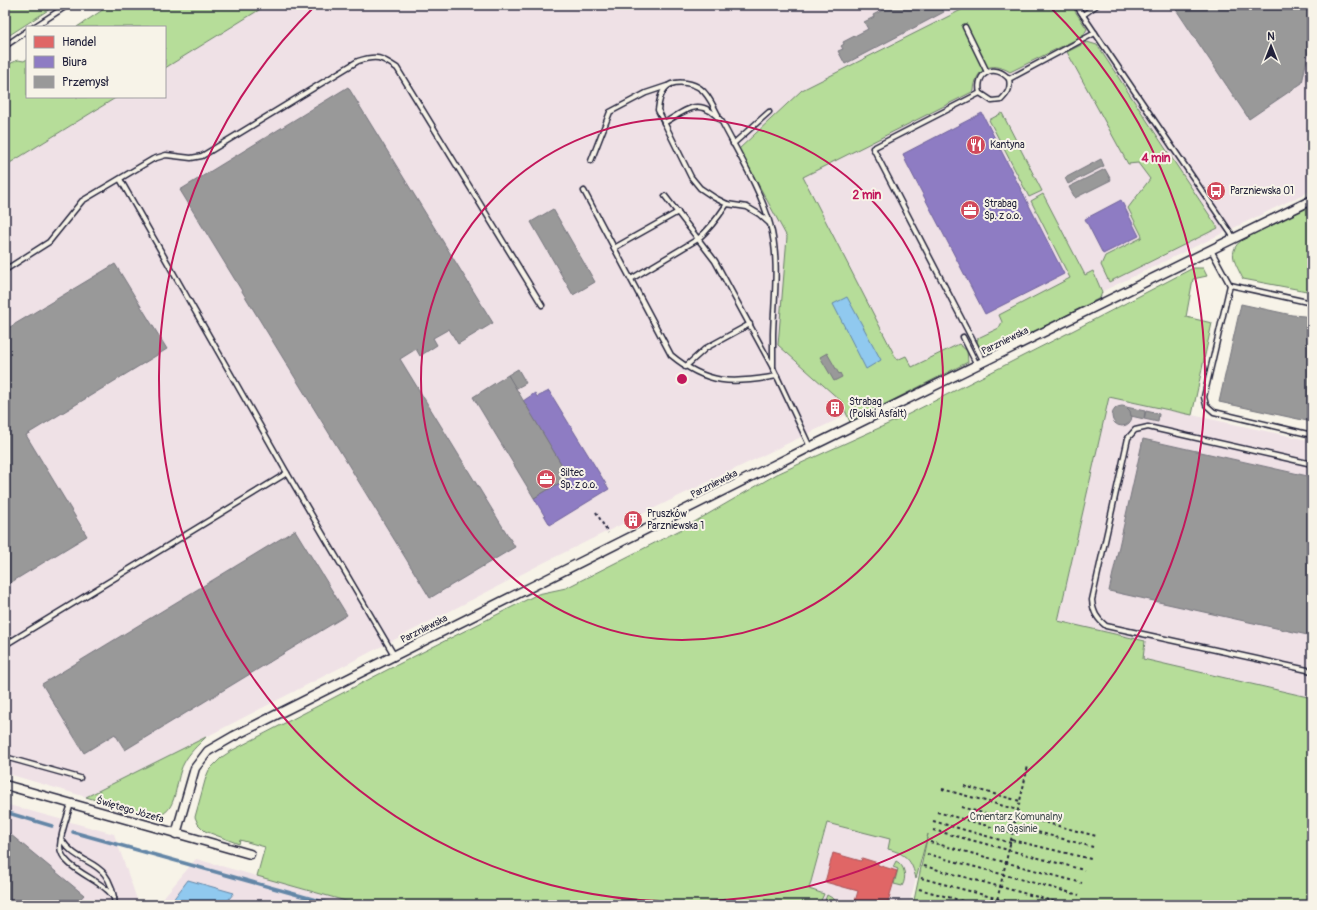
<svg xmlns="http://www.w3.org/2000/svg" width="1317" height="910" viewBox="0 0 1317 910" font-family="Pangolin,sans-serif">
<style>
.built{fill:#efe1e6}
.green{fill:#b6dd99;stroke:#6c806a}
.water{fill:#90c9ef;stroke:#6486a7}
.shops{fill:#e06666;stroke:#a75259}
.offices{fill:#8e7cc3;stroke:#6e619a}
.industry{fill:#999;stroke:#75757d}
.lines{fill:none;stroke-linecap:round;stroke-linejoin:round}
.stream{stroke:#6486a7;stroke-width:3.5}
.service-casing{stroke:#22223b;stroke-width:7}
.minor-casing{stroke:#22223b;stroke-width:11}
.path{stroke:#22223b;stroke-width:2;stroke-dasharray:3 3;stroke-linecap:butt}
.service{stroke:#f7f3e8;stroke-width:4}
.minor{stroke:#f7f3e8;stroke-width:8}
.ring{fill:none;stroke:#c2185b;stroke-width:2}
.labels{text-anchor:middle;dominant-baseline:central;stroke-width:4;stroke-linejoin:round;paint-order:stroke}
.poi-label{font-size:10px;fill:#22223b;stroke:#f7f3e8;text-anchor:start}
.street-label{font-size:10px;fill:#22223b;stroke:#f7f3e8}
.park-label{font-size:10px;fill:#475152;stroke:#f7f3e8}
.centre{fill:#c2185b;stroke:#f7f3e8;stroke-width:2}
.ring-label{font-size:12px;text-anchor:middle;font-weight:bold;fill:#c2185b;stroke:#f7f3e8;stroke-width:4;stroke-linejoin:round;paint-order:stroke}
</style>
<rect width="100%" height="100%" fill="#f7f3e8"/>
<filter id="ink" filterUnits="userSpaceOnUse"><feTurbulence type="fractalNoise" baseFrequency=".025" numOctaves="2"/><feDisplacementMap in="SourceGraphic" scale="8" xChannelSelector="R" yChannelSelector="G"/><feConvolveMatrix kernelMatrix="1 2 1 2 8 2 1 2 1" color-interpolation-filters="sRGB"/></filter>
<g filter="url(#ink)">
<g class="built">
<path d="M 267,5 L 1312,5 L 1312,190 L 677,497 L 543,563 L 206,737 L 86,797 L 5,773 L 5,166 L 117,97 L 165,97 L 165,68 Z"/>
<path d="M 1109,397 L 1312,441 L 1312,698 L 1142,659 L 1145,641 L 1058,622 Z"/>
<path d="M 5,804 L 114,834 L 139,905 L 5,905 Z"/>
<path d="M 829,818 L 925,844 L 909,905 L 805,905 Z"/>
<path d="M 196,859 L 360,905 L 157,905 Z"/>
</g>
<g class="green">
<path d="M 5,5 L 56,5 L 5,38 Z"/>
<path d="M 110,5 L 267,5 L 165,68 L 165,27 L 77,27 Z"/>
<path d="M 971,5 L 1071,5 L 1087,29 L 1083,36 L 1010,72 C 991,60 975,69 974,91 L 803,177 L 897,360 L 906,356 L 912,367 L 959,344 L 967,351 L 968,362 L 850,422 L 841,401 L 778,345 L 787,237 L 739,149 L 802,90 Z"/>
<path d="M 1087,42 L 1097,45 L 1218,228 L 1109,282 L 1101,265 L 1105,256 L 1141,238 L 1142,236 L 1128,208 L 1150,179 L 1138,163 L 1128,164 L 1067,52 Z"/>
<path d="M 27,59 L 27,97 L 117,97 L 5,166 L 5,66 L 18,60 L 24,61 Z"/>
<path d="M 1002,113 L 1042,191 L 1029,197 L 989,120 Z"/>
<path d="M 1043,194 L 1085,275 L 1093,271 L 1102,292 L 1100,298 L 988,355 L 976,347 L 978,338 L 999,328 L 1002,322 L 999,315 L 1070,278 L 1031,201 Z"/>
<path d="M 1312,205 L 1312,292 L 1243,279 C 1236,264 1226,252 1242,240 Z"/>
<path d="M 1193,268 L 1203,268 L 1207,276 L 1193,279 L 1186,317 L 1212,323 L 1192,415 L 1109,397 L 1058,621 L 1145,641 L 1143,659 L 1312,698 L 1312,905 L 913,905 L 928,834 L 916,879 C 912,860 906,854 888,849 L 890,839 L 827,823 L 809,889 L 824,894 L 819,905 L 360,905 L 257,876 L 265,847 L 240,840 L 239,844 L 205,831 L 198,824 L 195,817 L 206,777 L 209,770 L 222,757 L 231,751 L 387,670 L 538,594 L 566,588 L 684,528 L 777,474 L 899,419 L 1076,329 Z"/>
<path d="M 206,737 C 198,745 189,753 184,763 C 173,782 180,820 148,816 L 86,797 Z"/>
<path d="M 896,861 C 905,865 907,878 902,886 L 894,884 L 898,869 L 893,867 Z"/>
<path d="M 827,895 L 834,899 L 837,905 L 829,905 L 828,901 L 825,900 Z"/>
</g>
<g class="water">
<path d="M 847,297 L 881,360 L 866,369 L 833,304 Z"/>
<path d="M 188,880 L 234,893 L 224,905 L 169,905 Z"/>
</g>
<g class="shops">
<path d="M 833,853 L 861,861 L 862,858 L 878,863 L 878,865 L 897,871 L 887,905 L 854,905 L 858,891 L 825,882 Z"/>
<path d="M 821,901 L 827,903 L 827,905 L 819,905 Z"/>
</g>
<g class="offices">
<path d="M 982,113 L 1064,274 L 985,314 L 906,162 L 903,154 Z"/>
<path d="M 1121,200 L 1139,236 L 1103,254 L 1085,219 Z"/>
<path d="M 549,391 L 609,489 L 550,525 L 534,498 L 569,477 L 523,401 L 535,393 L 537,397 Z"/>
</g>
<g class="industry">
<path d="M 892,5 L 947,5 L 948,7 L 942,9 L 944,12 L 845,64 L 838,51 L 843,49 L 841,46 L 844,44 L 843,42 L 868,29 L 864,22 L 874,17 L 873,15 Z"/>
<path d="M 1173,5 L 1312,5 L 1312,34 L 1302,83 L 1249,119 Z"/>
<path d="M 348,87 L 493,323 L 458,344 L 449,329 L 433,338 L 437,345 L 420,356 L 416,349 L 400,359 L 515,547 L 430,598 L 180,190 Z"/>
<path d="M 1312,134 L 1312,147 L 1309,141 L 1311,140 L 1309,135 Z"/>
<path d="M 1101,159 L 1104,166 L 1068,184 L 1065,178 Z"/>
<path d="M 1105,169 L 1111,180 L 1075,198 L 1069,187 Z"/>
<path d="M 553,209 L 595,282 L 573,295 L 531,222 Z"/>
<path d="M 115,264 L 167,349 L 26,435 L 87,536 L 5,586 L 5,330 Z"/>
<path d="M 1241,304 L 1292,315 L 1304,316 L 1312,318 L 1312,422 L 1219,402 Z"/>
<path d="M 827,353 L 839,374 L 840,373 L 842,377 L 834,381 L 820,357 Z"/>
<path d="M 518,369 L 526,383 L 515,389 L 508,375 Z"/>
<path d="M 508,375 L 569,477 L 534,498 L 473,397 Z"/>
<path d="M 839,403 L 842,408 L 831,413 L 828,408 Z"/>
<circle cx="1122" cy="416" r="10"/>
<path d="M 1126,407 L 1145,411 L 1144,419 L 1131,416 L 1130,411 Z"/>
<path d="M 1146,411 L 1159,414 L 1158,422 L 1144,419 Z"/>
<path d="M 1143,439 L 1312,477 L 1312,636 L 1109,591 Z"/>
<path d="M 295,530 L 347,615 L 125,750 L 115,734 L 84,753 L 42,684 Z"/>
<path d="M 5,830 L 84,895 L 75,905 L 5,905 Z"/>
</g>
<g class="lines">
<g class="stream">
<path d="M 5,812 L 52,826"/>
<path d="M 73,832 L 334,905"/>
</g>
<defs>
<g id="service">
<path d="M 1076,5 L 1234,238"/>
<path d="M 1083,15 L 1097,5"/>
<path d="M 34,27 L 68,5"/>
<path d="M 965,27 L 987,72"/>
<path d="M 5,46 L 27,31"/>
<path d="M 980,93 C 975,72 995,63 1009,79"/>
<path d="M 718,115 C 713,106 709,95 701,89 C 696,85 692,84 686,83 C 665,80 660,92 658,110 L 691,177 L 700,188 L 715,198 L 727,204 L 747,207 L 759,214 L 769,223"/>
<path d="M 664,123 C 688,109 700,96 722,122 C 738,153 761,191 770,224 C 780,260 774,297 773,334 C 773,345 773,356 773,368"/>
<path d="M 733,144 L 769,112"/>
<path d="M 591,161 L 610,112 L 646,93 L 667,86"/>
<path d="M 120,179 L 287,473 L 394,655"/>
<path d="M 584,191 L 671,355 C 707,385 733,384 777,376"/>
<path d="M 665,196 L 715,261 L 773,368 L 810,447"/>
<path d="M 614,248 L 678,212"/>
<path d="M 1211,250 L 1230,285 L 1204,397 L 1206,405 L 1214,412 L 1312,435"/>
<path d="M 5,270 L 49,242 L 82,201 L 153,159 L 166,155 L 191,158 L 202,156 L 358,61 C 377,55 381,57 397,68 L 542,305"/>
<path d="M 631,279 L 698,239 C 710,229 719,216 727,204"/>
<path d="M 1230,285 L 1312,303"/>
<path d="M 963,337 L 977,365"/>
<path d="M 984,362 L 873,148 L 980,93 L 992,101 L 1001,100 C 1008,93 1011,88 1009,79 L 1095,33"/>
<path d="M 685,367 L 706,348 L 750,324"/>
<path d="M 1312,464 L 1148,427 L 1135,430 L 1128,438 L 1092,600 C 1093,612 1097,619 1106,626 L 1312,671"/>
<path d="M 5,645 L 287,473"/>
<path d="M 5,757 L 80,778"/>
<path d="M 71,804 C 67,817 61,832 60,846 C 60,866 93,877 106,889 C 109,891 112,895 114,898"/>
<path d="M 61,839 C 81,870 110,855 115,905"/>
</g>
<g id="minor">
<path d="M 5,785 L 250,854"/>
<path d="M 176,834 L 195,768 L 208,751 L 234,736 L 810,447 L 1312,200"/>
</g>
</defs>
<use href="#service" class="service-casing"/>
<use href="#minor" class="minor-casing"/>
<g class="path">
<path d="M 596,512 L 608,533"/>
<path d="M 964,786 L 1020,801"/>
<path d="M 942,789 L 1018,810"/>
<path d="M 961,807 L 1015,822"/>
<path d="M 937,812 L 1013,833"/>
<path d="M 1017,815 L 1096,836"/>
<path d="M 933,821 L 1011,843"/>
<path d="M 1015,826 L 1093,847"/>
<path d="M 933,830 L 1084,870"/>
<path d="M 1012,840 L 1091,859"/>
<path d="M 930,842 L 1082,883"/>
<path d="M 927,854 L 1079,895"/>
<path d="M 924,866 L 1067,905"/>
<path d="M 921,878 L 1021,905"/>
<path d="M 919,889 L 977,905"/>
<path d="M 917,904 L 920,905"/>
<path d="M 996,905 L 1028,766"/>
</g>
<use href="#service" class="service"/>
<use href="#minor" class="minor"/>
</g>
</g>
<g class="ring">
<circle cx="682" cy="379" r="261"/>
<path d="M1049 6A523 523 0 1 1 315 6"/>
</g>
<defs>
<symbol id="restaurant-disc" viewBox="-11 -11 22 22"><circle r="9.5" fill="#d1495b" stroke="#f7f3e8"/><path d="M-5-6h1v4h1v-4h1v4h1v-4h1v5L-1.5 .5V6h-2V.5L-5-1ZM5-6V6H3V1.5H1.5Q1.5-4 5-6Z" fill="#fff"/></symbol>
<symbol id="bus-disc" viewBox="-11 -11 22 22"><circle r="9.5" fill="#d1495b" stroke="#f7f3e8"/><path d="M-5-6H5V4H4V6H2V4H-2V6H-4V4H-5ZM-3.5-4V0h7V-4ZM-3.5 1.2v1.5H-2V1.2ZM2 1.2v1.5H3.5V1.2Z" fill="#fff"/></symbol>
<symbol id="office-disc" viewBox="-11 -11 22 22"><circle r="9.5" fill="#d1495b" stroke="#f7f3e8"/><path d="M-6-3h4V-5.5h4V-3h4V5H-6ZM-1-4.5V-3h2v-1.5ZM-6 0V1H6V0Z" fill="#fff"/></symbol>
<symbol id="building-disc" viewBox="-11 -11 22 22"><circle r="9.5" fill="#d1495b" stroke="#f7f3e8"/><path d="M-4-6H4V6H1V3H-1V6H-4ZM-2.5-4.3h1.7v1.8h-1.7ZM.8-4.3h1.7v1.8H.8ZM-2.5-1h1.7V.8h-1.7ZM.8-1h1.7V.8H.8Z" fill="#fff"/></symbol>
</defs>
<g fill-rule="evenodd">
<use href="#restaurant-disc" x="965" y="134" width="22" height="22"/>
<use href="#bus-disc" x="1205" y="180" width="22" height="22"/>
<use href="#office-disc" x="959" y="199" width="22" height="22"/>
<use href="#building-disc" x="824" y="397" width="22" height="22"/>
<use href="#office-disc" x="535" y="468" width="22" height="22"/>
<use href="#building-disc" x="622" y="509" width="22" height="22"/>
</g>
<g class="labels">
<g class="poi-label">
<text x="990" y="145">Kantyna</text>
<text x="1230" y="191">Parzniewska 01</text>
<text x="984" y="204">Strabag<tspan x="984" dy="12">Sp. z o.o.</tspan></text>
<text x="849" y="402">Strabag<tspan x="849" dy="12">(Polski Asfalt)</tspan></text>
<text x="560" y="473">Siltec<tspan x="560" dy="12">Sp. z o.o.</tspan></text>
<text x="647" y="514">Pruszków<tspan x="647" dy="12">Parzniewska 1</tspan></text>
</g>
<g class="street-label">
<text transform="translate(1005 341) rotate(-26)">Parzniewska</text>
<text transform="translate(714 484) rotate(-27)">Parzniewska</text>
<text transform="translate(424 629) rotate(-27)">Parzniewska</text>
<text transform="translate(130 810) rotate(16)">Świętego Józefa</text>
</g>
<g class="park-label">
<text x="1016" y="817">Cmentarz Komunalny<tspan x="1016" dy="12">na Gąsinie</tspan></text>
</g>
</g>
<circle cx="682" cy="379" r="6" class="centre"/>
<g class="ring-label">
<text x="1156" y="162">4 min</text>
<text x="867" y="199">2 min</text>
</g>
<rect width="1317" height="910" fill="none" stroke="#f7f3e8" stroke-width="20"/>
<rect x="10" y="10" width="1297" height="890" fill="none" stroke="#22223b" stroke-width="1.5" filter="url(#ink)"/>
<rect x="26" y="26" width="140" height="72" fill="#f7f3e8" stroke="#a29fa3"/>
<rect x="34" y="36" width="20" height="12" fill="#e06666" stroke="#a29fa3"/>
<text x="62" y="46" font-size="12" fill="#22223b">Handel</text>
<rect x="34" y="56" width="20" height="12" fill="#8e7cc3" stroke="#a29fa3"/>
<text x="62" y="66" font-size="12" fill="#22223b">Biura</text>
<rect x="34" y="76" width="20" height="12" fill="#999999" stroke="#a29fa3"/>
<text x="62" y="86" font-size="12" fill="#22223b">Przemysł</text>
<g transform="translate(1271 46)" stroke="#f7f3e8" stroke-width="3" paint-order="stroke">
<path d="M0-3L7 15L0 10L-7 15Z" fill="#22223b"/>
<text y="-6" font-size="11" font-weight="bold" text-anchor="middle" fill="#22223b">N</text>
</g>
</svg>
